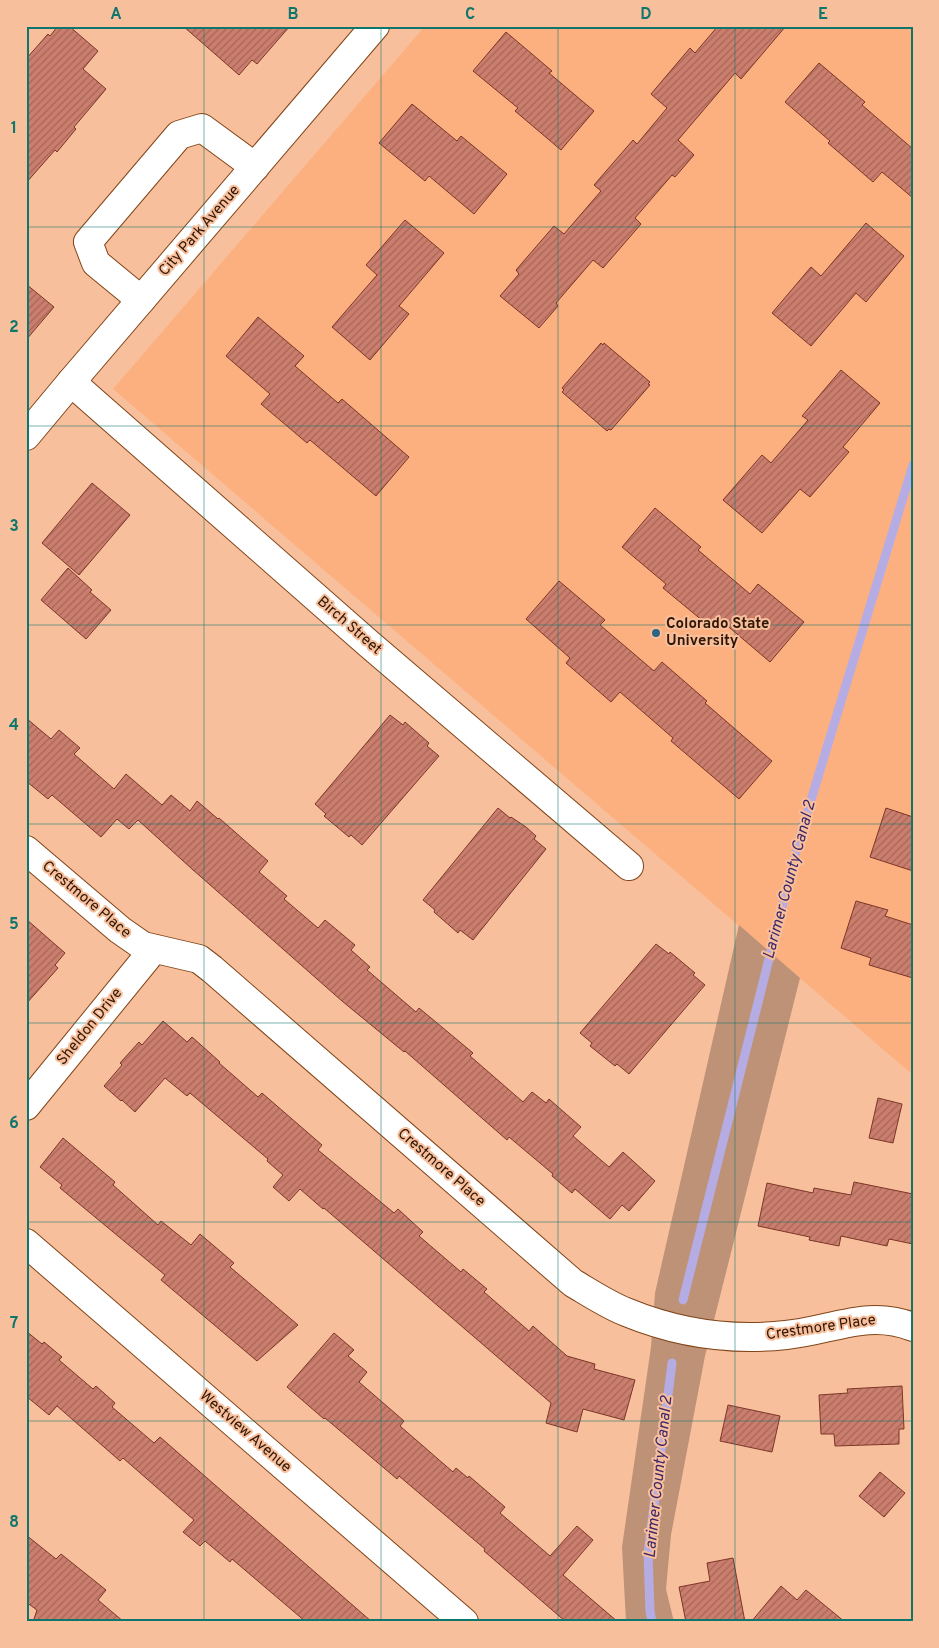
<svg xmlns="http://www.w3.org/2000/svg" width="939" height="1648" viewBox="0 0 939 1648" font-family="Overpass,sans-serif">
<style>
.built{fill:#fdb07f}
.green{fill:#be9277}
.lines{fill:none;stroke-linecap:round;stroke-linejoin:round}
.stream{stroke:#b6ace4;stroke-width:9}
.building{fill:url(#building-hatch);stroke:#7c3628}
.minor-casing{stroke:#814518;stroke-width:30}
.minor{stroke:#fff;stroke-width:28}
.grid{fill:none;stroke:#0f766e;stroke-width:1;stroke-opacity:0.55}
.poi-dot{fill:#2e6580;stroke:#f8bf9c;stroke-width:2}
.labels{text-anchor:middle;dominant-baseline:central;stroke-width:4;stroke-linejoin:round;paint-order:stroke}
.street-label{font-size:15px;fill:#301705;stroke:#f8bf9c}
.poi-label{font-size:15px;font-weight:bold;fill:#301705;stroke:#f8bf9c;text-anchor:start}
.water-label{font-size:16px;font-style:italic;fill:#3b2769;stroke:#f8bf9c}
.neatline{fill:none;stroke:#0f766e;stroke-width:2}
.grid-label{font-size:16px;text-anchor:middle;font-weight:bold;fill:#0f766e}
</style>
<defs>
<pattern id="building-hatch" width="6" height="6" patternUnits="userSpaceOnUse" patternTransform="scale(1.25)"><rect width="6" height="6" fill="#cb7e6d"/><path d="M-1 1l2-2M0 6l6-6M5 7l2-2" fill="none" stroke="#a56658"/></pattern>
</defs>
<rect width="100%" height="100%" fill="#f8bf9c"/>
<path class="built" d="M 425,26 L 913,26 L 913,1075 L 113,389 Z"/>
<path class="green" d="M 739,925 L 800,978 L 705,1356 L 671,1535 L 666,1589 L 674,1622 L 626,1622 L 622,1547 L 651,1347 L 655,1293 Z"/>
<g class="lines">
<g class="stream">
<path d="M 683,1300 L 800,836 L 913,465"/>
<path d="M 652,1622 L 650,1611 L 648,1553 L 672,1363"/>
</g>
</g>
<g class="building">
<path d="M 58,26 L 69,26 L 98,51 L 83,69 L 106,89 L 74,127 L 76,129 L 57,152 L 55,150 L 26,183 L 26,59 L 48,34 L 50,36 Z"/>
<path d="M 183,26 L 290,26 L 257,64 L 252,60 L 239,75 Z"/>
<path d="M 718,26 L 786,26 L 741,79 L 735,73 L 678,140 L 694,155 L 675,177 L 672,175 L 635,218 L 641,224 L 603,268 L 593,260 L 556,303 L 558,306 L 539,328 L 500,296 L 519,274 L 516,270 L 554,226 L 564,234 L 601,191 L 594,185 L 633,140 L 637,144 L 667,108 L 651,94 L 690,48 L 695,53 Z"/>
<path d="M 506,32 L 552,71 L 549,73 L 594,111 L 561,150 L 515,111 L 518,108 L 473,71 Z"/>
<path d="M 819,63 L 865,102 L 862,105 L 913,149 L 913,198 L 882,172 L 873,182 L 828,143 L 830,141 L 785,102 Z"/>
<path d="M 412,104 L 457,141 L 461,136 L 507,174 L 474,214 L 429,176 L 425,181 L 379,143 Z"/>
<path d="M 405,220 L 444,253 L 399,306 L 409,314 L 370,360 L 332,327 L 377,275 L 366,265 Z"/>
<path d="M 866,223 L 904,256 L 866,302 L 856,293 L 811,346 L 772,313 L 811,267 L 821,276 Z"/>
<path d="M 26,284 L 54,307 L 26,340 Z"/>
<path d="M 258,317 L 304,356 L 295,366 L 338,403 L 342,399 L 409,457 L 376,496 L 310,440 L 307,443 L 261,404 L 270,394 L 226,356 Z"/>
<path d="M 601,343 L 603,345 L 604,343 L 650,382 L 648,384 L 650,385 L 611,430 L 609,429 L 607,431 L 562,392 L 564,390 L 562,388 Z"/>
<path d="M 841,370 L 880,403 L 843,447 L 849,452 L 810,497 L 800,489 L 762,533 L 723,500 L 762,455 L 771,463 L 808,420 L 802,416 Z"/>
<path d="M 92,483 L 130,515 L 79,575 L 42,543 Z"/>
<path d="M 655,508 L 701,547 L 698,550 L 750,594 L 758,584 L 804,622 L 770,662 L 717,617 L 709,626 L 663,588 L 666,584 L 622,547 Z"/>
<path d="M 68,568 L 92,590 L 90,592 L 111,610 L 86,639 L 41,600 Z"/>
<path d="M 559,581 L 605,620 L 600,625 L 654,671 L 662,662 L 707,701 L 705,703 L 772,761 L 739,799 L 671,741 L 673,738 L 620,692 L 611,702 L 566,663 L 570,658 L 526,619 Z"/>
<path d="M 390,715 L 403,725 L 405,722 L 429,743 L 427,746 L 439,756 L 362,845 L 351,835 L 349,837 L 324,816 L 326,814 L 315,804 Z"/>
<path d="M 26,718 L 51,739 L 59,730 L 80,748 L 74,754 L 114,789 L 126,774 L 162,805 L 171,795 L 190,811 L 197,801 L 218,819 L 219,818 L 268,861 L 259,872 L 287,896 L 284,899 L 318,928 L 325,920 L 355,945 L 351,950 L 370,967 L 367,970 L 416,1012 L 419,1008 L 473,1053 L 470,1056 L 523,1102 L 532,1092 L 546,1103 L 549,1099 L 581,1127 L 573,1136 L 609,1167 L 623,1152 L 655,1181 L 629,1211 L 622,1205 L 610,1219 L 575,1189 L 572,1193 L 552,1176 L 553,1174 L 509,1137 L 507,1140 L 405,1051 L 404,1052 L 342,1001 L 192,869 L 138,820 L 129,829 L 117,819 L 101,837 L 52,795 L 48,799 L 26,781 Z"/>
<path d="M 498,808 L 510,818 L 511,817 L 526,827 L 536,836 L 534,839 L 546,849 L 473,940 L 460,930 L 458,933 L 434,912 L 435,910 L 423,900 Z"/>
<path d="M 886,808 L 913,817 L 913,871 L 870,857 Z"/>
<path d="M 856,901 L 888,910 L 885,916 L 913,925 L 913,978 L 869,965 L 871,958 L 841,948 Z"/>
<path d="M 26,919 L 65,953 L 55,965 L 58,968 L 26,1004 Z"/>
<path d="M 656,944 L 669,954 L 670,952 L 695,973 L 693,975 L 705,985 L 629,1074 L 617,1064 L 615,1066 L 590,1046 L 592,1043 L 580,1033 Z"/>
<path d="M 163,1021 L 187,1042 L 192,1037 L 220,1062 L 219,1063 L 258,1097 L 262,1093 L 322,1145 L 318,1150 L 394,1213 L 398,1209 L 423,1232 L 419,1236 L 461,1272 L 463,1269 L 487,1289 L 484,1292 L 529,1331 L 533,1326 L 567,1356 L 595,1364 L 594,1369 L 635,1380 L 624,1420 L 583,1409 L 577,1432 L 546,1423 L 551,1403 L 324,1208 L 323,1209 L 300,1189 L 289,1201 L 273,1187 L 283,1175 L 267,1161 L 268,1159 L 190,1093 L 187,1096 L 165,1078 L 135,1112 L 122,1100 L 121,1101 L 104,1086 L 122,1065 L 120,1063 L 139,1042 L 142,1045 Z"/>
<path d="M 878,1098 L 902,1104 L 893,1143 L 869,1138 Z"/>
<path d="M 63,1138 L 115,1182 L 113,1185 L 158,1225 L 161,1221 L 191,1245 L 200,1234 L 234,1263 L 230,1267 L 298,1325 L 257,1361 L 161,1280 L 165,1275 L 60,1188 L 62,1185 L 40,1167 Z"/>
<path d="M 854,1182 L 913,1194 L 913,1244 L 889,1239 L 887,1246 L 841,1236 L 839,1246 L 809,1240 L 810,1237 L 758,1226 L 767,1183 L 813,1193 L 814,1188 L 851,1195 Z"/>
<path d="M 26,1331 L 42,1344 L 44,1342 L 62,1357 L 59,1360 L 93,1389 L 96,1386 L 115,1403 L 112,1407 L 154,1443 L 160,1437 L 372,1622 L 306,1622 L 232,1559 L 230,1562 L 205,1541 L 200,1546 L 183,1532 L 194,1520 L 123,1458 L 120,1461 L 57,1406 L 49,1415 L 26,1396 Z"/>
<path d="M 334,1333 L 354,1350 L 348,1356 L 367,1372 L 359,1382 L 404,1421 L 400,1426 L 453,1472 L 456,1468 L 468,1478 L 469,1476 L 505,1507 L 500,1513 L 550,1556 L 577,1526 L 593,1540 L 563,1575 L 618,1622 L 566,1622 L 484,1551 L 485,1549 L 399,1476 L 397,1479 L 325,1418 L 324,1419 L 287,1387 Z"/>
<path d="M 902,1386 L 904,1429 L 899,1429 L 899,1444 L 835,1446 L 834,1434 L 821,1434 L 819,1395 L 848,1393 L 847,1389 Z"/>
<path d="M 728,1405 L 780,1416 L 772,1452 L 720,1441 Z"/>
<path d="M 880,1472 L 905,1493 L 884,1517 L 859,1496 Z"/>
<path d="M 26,1535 L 56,1559 L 61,1554 L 106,1590 L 98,1600 L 124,1622 L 33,1622 L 37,1610 L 26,1602 Z"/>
<path d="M 733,1558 L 745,1622 L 686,1622 L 679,1587 L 710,1581 L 707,1563 Z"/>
<path d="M 781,1586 L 797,1600 L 806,1590 L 845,1622 L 751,1622 Z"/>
</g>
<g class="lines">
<defs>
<g id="minor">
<path d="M 141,300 L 96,263 L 88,242 L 179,135 L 202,128 L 255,167"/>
<path d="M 71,382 L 369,644 L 629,866"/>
<path d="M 26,436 L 71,382 L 375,26"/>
<path d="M 26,850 L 120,930 L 143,946 L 199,959 L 212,969 L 573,1283 C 590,1293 608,1305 626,1312 C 677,1333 732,1341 786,1335 C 831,1331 867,1309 913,1327"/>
<path d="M 26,1106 L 154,949"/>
<path d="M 26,1243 L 464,1622"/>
</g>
</defs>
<use href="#minor" class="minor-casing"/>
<use href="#minor" class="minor"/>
</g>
<path class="grid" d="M 204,26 L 204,1622M 381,26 L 381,1622M 558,26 L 558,1622M 735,26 L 735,1622M 26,227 L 913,227M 26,426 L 913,426M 26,625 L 913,625M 26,824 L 913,824M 26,1023 L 913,1023M 26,1222 L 913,1222M 26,1421 L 913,1421"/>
<circle class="poi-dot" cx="656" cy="633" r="5"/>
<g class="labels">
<g class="street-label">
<text transform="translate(200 231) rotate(-49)">City Park Avenue</text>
<text transform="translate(349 626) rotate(41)">Birch Street</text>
<text transform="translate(86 900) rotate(40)">Crestmore Place</text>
<text transform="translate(90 1027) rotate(-51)">Sheldon Drive</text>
<text transform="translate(441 1168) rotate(41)">Crestmore Place</text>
<text transform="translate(821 1328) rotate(-8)">Crestmore Place</text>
<text transform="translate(245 1432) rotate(41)">Westview Avenue</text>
</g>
<g class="poi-label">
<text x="666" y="624">Colorado State<tspan x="666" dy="17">University</tspan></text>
</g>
<g class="water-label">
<text transform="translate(790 880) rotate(-75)">Larimer County Canal 2</text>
<text transform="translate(659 1477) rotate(-84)">Larimer County Canal 2</text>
</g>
</g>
<rect width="939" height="1648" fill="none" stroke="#f8bf9c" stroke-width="55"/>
<rect x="28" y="28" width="884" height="1592" class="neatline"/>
<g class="grid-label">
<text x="116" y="19">A</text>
<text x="293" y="19">B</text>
<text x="470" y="19">C</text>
<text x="646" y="19">D</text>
<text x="823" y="19">E</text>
<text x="14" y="133">1</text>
<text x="14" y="332">2</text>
<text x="14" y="531">3</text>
<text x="14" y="730">4</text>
<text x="14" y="929">5</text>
<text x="14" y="1128">6</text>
<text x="14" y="1328">7</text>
<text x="14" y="1527">8</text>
</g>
</svg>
